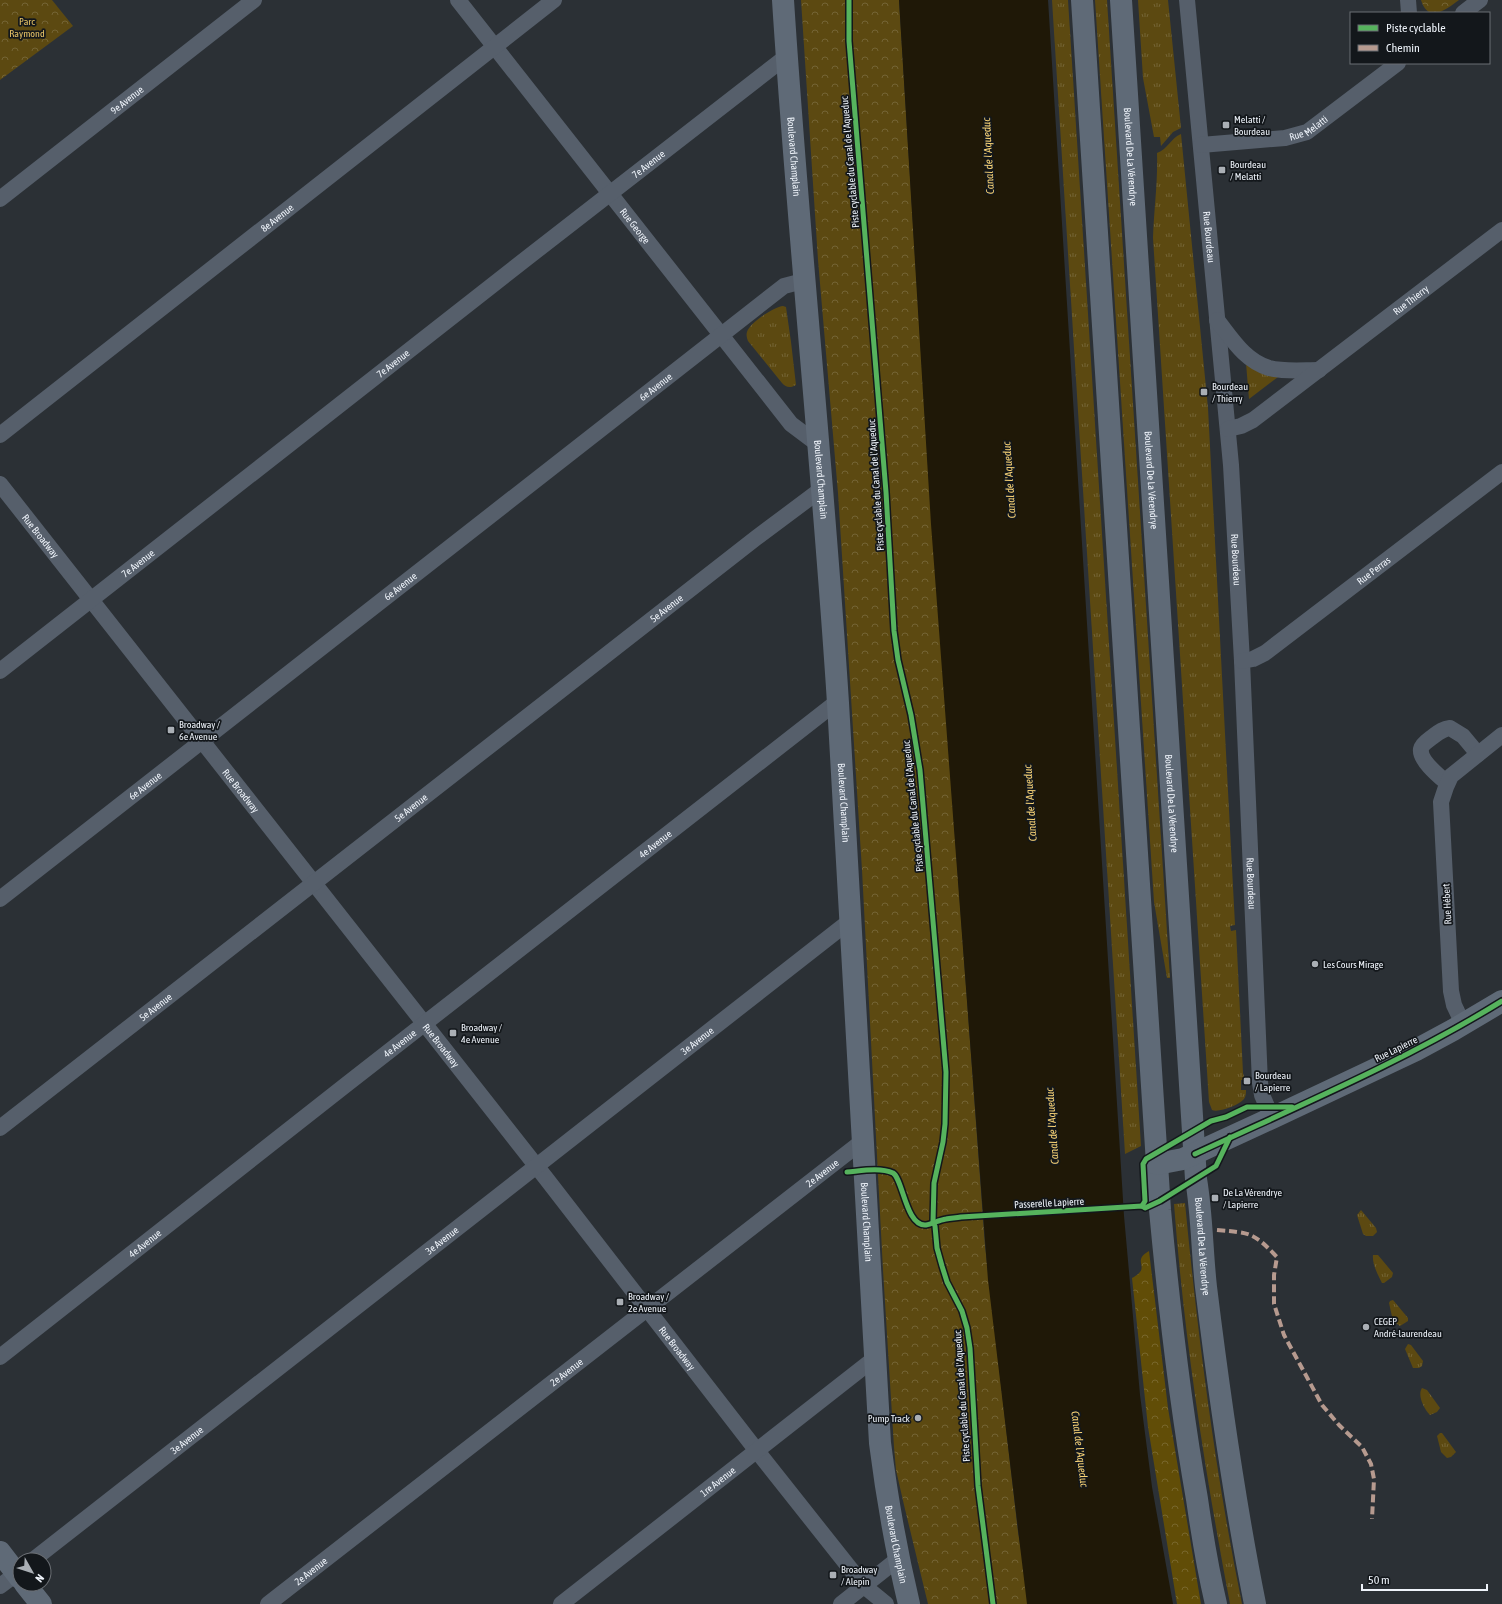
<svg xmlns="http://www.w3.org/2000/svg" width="1502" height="1604" viewBox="0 0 1502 1604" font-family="'Asap Condensed',sans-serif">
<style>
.grass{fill:url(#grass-tufts)}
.forest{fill:url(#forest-crowns)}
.park{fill:url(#park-crowns)}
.water{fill:#1f1807}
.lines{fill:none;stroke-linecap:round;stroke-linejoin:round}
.street{stroke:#565f6b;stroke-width:16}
.secondary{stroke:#5f6a77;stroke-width:22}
.quiet{stroke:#b69a8f;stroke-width:4;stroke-dasharray:8 4;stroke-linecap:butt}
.cycleway-casing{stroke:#13171b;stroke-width:8}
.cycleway{stroke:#56b35d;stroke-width:5}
.poi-dot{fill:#aaafb5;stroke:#13171b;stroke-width:1.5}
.labels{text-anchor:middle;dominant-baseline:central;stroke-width:3.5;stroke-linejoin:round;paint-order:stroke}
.park-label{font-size:10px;fill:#ebc667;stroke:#13171b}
.street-label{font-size:10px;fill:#eef3fa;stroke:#13171b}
.poi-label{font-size:10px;fill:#eef3fa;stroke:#13171b;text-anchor:start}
.water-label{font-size:11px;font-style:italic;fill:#fbd576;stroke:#13171b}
</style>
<defs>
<pattern id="grass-tufts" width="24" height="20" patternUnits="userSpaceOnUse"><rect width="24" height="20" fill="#5c4911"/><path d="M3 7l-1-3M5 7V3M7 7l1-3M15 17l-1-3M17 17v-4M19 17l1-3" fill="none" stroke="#746435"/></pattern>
<pattern id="forest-crowns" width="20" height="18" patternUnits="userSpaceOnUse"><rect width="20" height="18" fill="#614d07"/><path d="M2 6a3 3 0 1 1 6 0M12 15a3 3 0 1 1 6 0" fill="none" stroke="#78672c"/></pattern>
<pattern id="park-crowns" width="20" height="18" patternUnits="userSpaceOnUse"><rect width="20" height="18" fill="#5c4911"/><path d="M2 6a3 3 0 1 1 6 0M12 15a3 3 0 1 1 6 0" fill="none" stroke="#746435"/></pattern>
</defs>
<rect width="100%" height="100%" fill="#2b3035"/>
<g class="grass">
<path d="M 1052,0 L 1068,0 L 1141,1146 L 1125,1154 Z"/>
<path d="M 1095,0 L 1107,0 L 1170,978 L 1167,978 L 1154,902 Z"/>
<path d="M 1138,0 L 1168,0 L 1181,128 L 1173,132 L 1161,146 L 1160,137 L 1154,137 L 1143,78 Z"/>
<path d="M 1181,134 L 1208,408 L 1235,925 L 1230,926 L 1231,931 L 1236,930 L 1243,1073 L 1245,1080 L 1241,1080 L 1241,1090 L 1246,1090 C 1246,1093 1246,1096 1244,1099 C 1239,1105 1219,1113 1212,1110 L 1209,1102 L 1153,238 C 1154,209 1158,181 1157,153 C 1168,149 1171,138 1181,134 Z"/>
<path d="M 783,306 L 786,307 L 791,342 L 796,385 C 791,388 786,388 782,383 L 748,341 C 747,338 746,335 747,332 C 749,323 774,307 783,306 Z"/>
<path d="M 1246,363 L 1278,377 L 1249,399 Z"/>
<path d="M 1185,1203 C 1198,1338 1215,1471 1242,1604 L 1230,1604 C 1205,1472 1184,1338 1174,1204 Z"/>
<path d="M 1361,1210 L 1376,1228 L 1377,1232 L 1373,1236 L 1366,1236 L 1363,1234 L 1357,1215 Z"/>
<path d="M 1373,1255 L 1378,1255 L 1393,1273 L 1392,1277 L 1384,1283 L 1382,1283 C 1378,1275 1372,1264 1373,1255 Z"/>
<path d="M 1393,1300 L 1408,1318 L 1408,1321 L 1400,1326 L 1393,1321 L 1389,1303 L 1390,1301 Z"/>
<path d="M 1408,1344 L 1411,1345 L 1423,1361 L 1422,1366 L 1419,1368 L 1413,1368 L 1405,1349 Z"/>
<path d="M 1422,1388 L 1427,1390 L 1440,1408 L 1437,1412 L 1430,1415 C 1424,1409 1417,1395 1422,1388 Z"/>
<path d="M 1440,1433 L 1442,1433 L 1456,1452 L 1451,1457 L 1447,1458 L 1441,1452 L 1437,1436 Z"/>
</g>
<path class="forest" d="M 1149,1251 L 1168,1408 L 1201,1604 L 1177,1604 L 1148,1427 L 1132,1278 C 1153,1267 1130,1262 1149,1251 Z"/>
<g class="park">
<path d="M 0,0 L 52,0 L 73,26 L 0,80 Z"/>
<path d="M 801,0 L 899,0 L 929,481 L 985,1246 L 1018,1532 L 1030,1604 L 928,1604 L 904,1505 L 896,1470 L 894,1447 L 883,1270 L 862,870 L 838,493 L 818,260 Z"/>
<path d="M 1421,0 L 1459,0 C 1447,9 1428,24 1421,0 Z"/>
</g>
<path class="water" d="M 899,0 L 1048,0 L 1124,1216 L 1140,1395 L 1152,1487 L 1173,1604 L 1027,1604 L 988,1280 L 931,524 Z"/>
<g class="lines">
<g class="street">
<path id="s1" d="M 458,0 L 791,424 L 819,445"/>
<path id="s2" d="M 1187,0 L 1231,465 L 1242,661 L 1260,1083 L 1262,1095 L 1272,1118"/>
<path d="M 1408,0 L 1409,13"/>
<path d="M 1463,13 L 1480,0"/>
<path id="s3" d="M 1201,145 L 1285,138 L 1307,132 L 1398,63"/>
<path id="s4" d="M 0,199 L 254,0"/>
<path d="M 1217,320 C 1232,339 1245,361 1269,368 C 1284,372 1303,370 1319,370"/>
<path id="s5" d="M 1228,429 L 1241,426 L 1253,420 L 1502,230"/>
<path id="s6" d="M 0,435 L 554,0"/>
<path id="s7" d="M 0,484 L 545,1177 L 757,1451 L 864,1586 L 886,1604"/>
<path id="s8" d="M 1242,661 L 1253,659 L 1265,653 L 1502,472"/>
<path id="s9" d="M 0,671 L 536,251 L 787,56"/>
<path d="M 1447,783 C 1440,777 1419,760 1421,749 C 1422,744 1427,741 1431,738 C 1438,733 1442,729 1450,728 L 1463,736 L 1478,754"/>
<path id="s10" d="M 0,899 L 784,286 L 803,281"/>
<path d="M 1463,1024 L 1454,1005 L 1451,991 L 1441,802 L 1446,787 L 1451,776 L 1502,735"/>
<path id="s11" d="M 0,1128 L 756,538 L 823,488"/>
<path id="s12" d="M 0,1357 L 347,1084 L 838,701"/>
<path id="s13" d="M 33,1560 L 851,920"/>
<path d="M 0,1586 L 20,1571"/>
<path id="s14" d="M 268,1604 L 864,1140"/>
<path id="s15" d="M 561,1604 L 875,1358"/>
<path d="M 841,1604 L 898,1559"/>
</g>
<g class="secondary">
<path id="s16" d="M 783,0 C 798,235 823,468 838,703 C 854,949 864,1196 880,1443 C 887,1498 896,1550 909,1604"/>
<path d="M 1082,0 L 1160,1210 C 1169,1307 1180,1403 1197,1499 C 1202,1534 1208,1570 1216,1604"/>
<path id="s17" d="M 1121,0 L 1196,1179 C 1202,1214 1202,1251 1206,1287 C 1219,1393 1234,1499 1255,1604"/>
<path d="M 1157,1164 L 1183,1159 L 1272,1118 L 1416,1050 L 1453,1030 L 1502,1001"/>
<path d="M 0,1552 L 20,1578"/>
<path d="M 25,1584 L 41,1604"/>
</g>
<path class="quiet" d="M 1217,1230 C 1251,1233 1253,1232 1277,1257 L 1274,1275 L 1274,1304 L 1284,1335 L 1322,1405 L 1339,1425 L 1362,1447 L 1371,1464 L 1374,1479 L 1372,1519"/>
<defs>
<g id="cycleway">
<path d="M 849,0 L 849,41 L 886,492 L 894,631 L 898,660 L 911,715 L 920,770 L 946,1072 L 945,1124 L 943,1142 L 934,1183 L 933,1222 L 935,1226 L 937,1248 L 942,1266 L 947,1282 L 962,1311 L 967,1328 L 970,1348 L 978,1486 L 993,1604"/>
<path d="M 1195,1154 C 1298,1106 1405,1061 1502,1001"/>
<path d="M 847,1172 C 860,1171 880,1167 893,1173 C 903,1179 906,1227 926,1225 C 932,1224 939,1220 946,1219 C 951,1218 956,1218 961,1217 L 1142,1206 L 1145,1208 L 1160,1201 L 1216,1166 L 1230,1137"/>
<path d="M 1142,1206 L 1145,1201 L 1143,1164 L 1146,1159 L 1211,1121 L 1226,1117 L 1247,1107 L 1292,1107"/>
</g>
</defs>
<use href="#cycleway" class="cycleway-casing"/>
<use href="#cycleway" class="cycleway"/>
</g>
<g class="poi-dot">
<rect x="1222" y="121" width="8" height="8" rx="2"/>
<rect x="1218" y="166" width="8" height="8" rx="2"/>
<rect x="1200" y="388" width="8" height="8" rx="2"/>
<rect x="167" y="726" width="8" height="8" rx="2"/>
<circle cx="1315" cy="964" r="4"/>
<rect x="449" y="1029" width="8" height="8" rx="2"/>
<rect x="1243" y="1077" width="8" height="8" rx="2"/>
<rect x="1211" y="1194" width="8" height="8" rx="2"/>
<rect x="616" y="1298" width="8" height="8" rx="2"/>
<circle cx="1366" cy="1327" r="4"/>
<circle cx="918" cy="1418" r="4"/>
<rect x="829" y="1571" width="8" height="8" rx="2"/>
</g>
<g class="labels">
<g class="park-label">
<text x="27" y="21">Parc<tspan x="27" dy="12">Raymond</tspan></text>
</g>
<g class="street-label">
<text stroke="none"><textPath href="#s4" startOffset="161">9e Avenue</textPath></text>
<text stroke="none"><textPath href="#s3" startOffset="110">Rue Melatti</textPath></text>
<text stroke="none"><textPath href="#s16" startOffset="157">Boulevard Champlain</textPath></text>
<text stroke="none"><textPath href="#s17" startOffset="157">Boulevard De La Vérendrye</textPath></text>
<text transform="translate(850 162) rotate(-95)">Piste cyclable du Canal de l'Aqueduc</text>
<text stroke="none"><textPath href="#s9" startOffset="823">7e Avenue</textPath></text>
<text stroke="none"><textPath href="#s6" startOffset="352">8e Avenue</textPath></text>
<text stroke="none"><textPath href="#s1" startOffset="287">Rue George</textPath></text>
<text stroke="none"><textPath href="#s2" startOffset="238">Rue Bourdeau</textPath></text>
<text stroke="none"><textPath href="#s5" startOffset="225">Rue Thierry</textPath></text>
<text stroke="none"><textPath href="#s9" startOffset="499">7e Avenue</textPath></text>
<text stroke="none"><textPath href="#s10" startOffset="832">6e Avenue</textPath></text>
<text stroke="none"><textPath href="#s16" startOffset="481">Boulevard Champlain</textPath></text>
<text stroke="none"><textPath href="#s17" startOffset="481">Boulevard De La Vérendrye</textPath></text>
<text transform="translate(876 485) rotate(-94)">Piste cyclable du Canal de l'Aqueduc</text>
<text stroke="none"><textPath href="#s7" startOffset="66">Rue Broadway</textPath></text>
<text stroke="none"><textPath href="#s2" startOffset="562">Rue Bourdeau</textPath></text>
<text stroke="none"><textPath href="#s9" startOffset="175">7e Avenue</textPath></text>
<text stroke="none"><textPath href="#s8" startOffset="161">Rue Perras</textPath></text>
<text stroke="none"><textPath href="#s10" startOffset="508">6e Avenue</textPath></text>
<text stroke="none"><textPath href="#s11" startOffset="845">5e Avenue</textPath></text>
<text stroke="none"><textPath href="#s10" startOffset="184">6e Avenue</textPath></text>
<text stroke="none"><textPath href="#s7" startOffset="390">Rue Broadway</textPath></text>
<text stroke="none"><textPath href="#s16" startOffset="805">Boulevard Champlain</textPath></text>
<text stroke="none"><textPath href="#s17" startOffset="805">Boulevard De La Vérendrye</textPath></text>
<text transform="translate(913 806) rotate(-96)">Piste cyclable du Canal de l'Aqueduc</text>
<text stroke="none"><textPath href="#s11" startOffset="521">5e Avenue</textPath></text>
<text stroke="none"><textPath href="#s12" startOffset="832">4e Avenue</textPath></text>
<text stroke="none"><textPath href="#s2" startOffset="886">Rue Bourdeau</textPath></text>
<text transform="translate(1447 904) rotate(-93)">Rue Hébert</text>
<text stroke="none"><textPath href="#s11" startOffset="197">5e Avenue</textPath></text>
<text stroke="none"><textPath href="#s13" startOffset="843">3e Avenue</textPath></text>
<text stroke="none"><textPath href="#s12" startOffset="508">4e Avenue</textPath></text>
<text stroke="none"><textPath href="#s7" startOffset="714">Rue Broadway</textPath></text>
<text transform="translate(1396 1049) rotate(-26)">Rue Lapierre</text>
<text stroke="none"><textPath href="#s14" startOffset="702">2e Avenue</textPath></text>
<text transform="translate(1049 1203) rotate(-3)">Passerelle Lapierre</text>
<text stroke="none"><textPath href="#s16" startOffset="1225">Boulevard Champlain</textPath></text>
<text stroke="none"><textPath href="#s13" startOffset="519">3e Avenue</textPath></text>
<text stroke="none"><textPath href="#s12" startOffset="184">4e Avenue</textPath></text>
<text stroke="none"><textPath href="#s17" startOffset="1249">Boulevard De La Vérendrye</textPath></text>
<text stroke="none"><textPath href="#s7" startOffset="1098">Rue Broadway</textPath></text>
<text stroke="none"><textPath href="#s14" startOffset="378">2e Avenue</textPath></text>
<text transform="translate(962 1396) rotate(-94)">Piste cyclable du Canal de l'Aqueduc</text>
<text stroke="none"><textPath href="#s13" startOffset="195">3e Avenue</textPath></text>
<text stroke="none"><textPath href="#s15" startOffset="199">1re Avenue</textPath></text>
<text stroke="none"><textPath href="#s16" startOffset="1549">Boulevard Champlain</textPath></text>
<text stroke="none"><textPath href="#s14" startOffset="54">2e Avenue</textPath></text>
</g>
<g class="poi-label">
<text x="1234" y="119">Melatti /<tspan x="1234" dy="12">Bourdeau</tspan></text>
<text x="1230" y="164">Bourdeau<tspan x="1230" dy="12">/ Melatti</tspan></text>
<text x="1212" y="386">Bourdeau<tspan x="1212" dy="12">/ Thierry</tspan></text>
<text x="179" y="724">Broadway /<tspan x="179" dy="12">6e Avenue</tspan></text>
<text x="1323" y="964">Les Cours Mirage</text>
<text x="461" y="1027">Broadway /<tspan x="461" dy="12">4e Avenue</tspan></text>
<text x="1255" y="1075">Bourdeau<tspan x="1255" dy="12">/ Lapierre</tspan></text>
<text x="1223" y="1192">De La Vérendrye<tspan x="1223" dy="12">/ Lapierre</tspan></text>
<text x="628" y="1296">Broadway /<tspan x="628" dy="12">2e Avenue</tspan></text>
<text x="1374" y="1321">CEGEP<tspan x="1374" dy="12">André-laurendeau</tspan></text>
<text x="910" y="1418" text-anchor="end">Pump Track</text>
<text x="841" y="1569">Broadway<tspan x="841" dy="12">/ Alepin</tspan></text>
</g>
<g class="water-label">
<text transform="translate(988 156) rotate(-93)">Canal de l'Aqueduc</text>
<text transform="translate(1009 480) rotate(-94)">Canal de l'Aqueduc</text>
<text transform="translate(1030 803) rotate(-94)">Canal de l'Aqueduc</text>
<text transform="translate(1052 1126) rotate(-94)">Canal de l'Aqueduc</text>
<text transform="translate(1080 1449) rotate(83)">Canal de l'Aqueduc</text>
</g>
</g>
<rect x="1350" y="12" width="140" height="52" fill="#13171b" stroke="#6b6f74"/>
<rect x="1358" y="25" width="20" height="6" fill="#56b35d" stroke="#6b6f74"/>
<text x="1386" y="32" font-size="12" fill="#eef3fa">Piste cyclable</text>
<rect x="1358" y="45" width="20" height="6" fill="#b69a8f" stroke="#6b6f74"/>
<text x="1386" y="52" font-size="12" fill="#eef3fa">Chemin</text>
<g transform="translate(32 1572) rotate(129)"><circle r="19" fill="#13171b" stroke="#6b6f74"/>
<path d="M0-3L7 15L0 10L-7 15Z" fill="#aaafb5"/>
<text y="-6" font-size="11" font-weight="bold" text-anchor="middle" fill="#eef3fa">N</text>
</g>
<path d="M1362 1584v6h125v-6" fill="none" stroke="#eef3fa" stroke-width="2"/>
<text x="1368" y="1584" font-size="12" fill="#eef3fa" stroke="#13171b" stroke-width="3" paint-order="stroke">50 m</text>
</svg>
